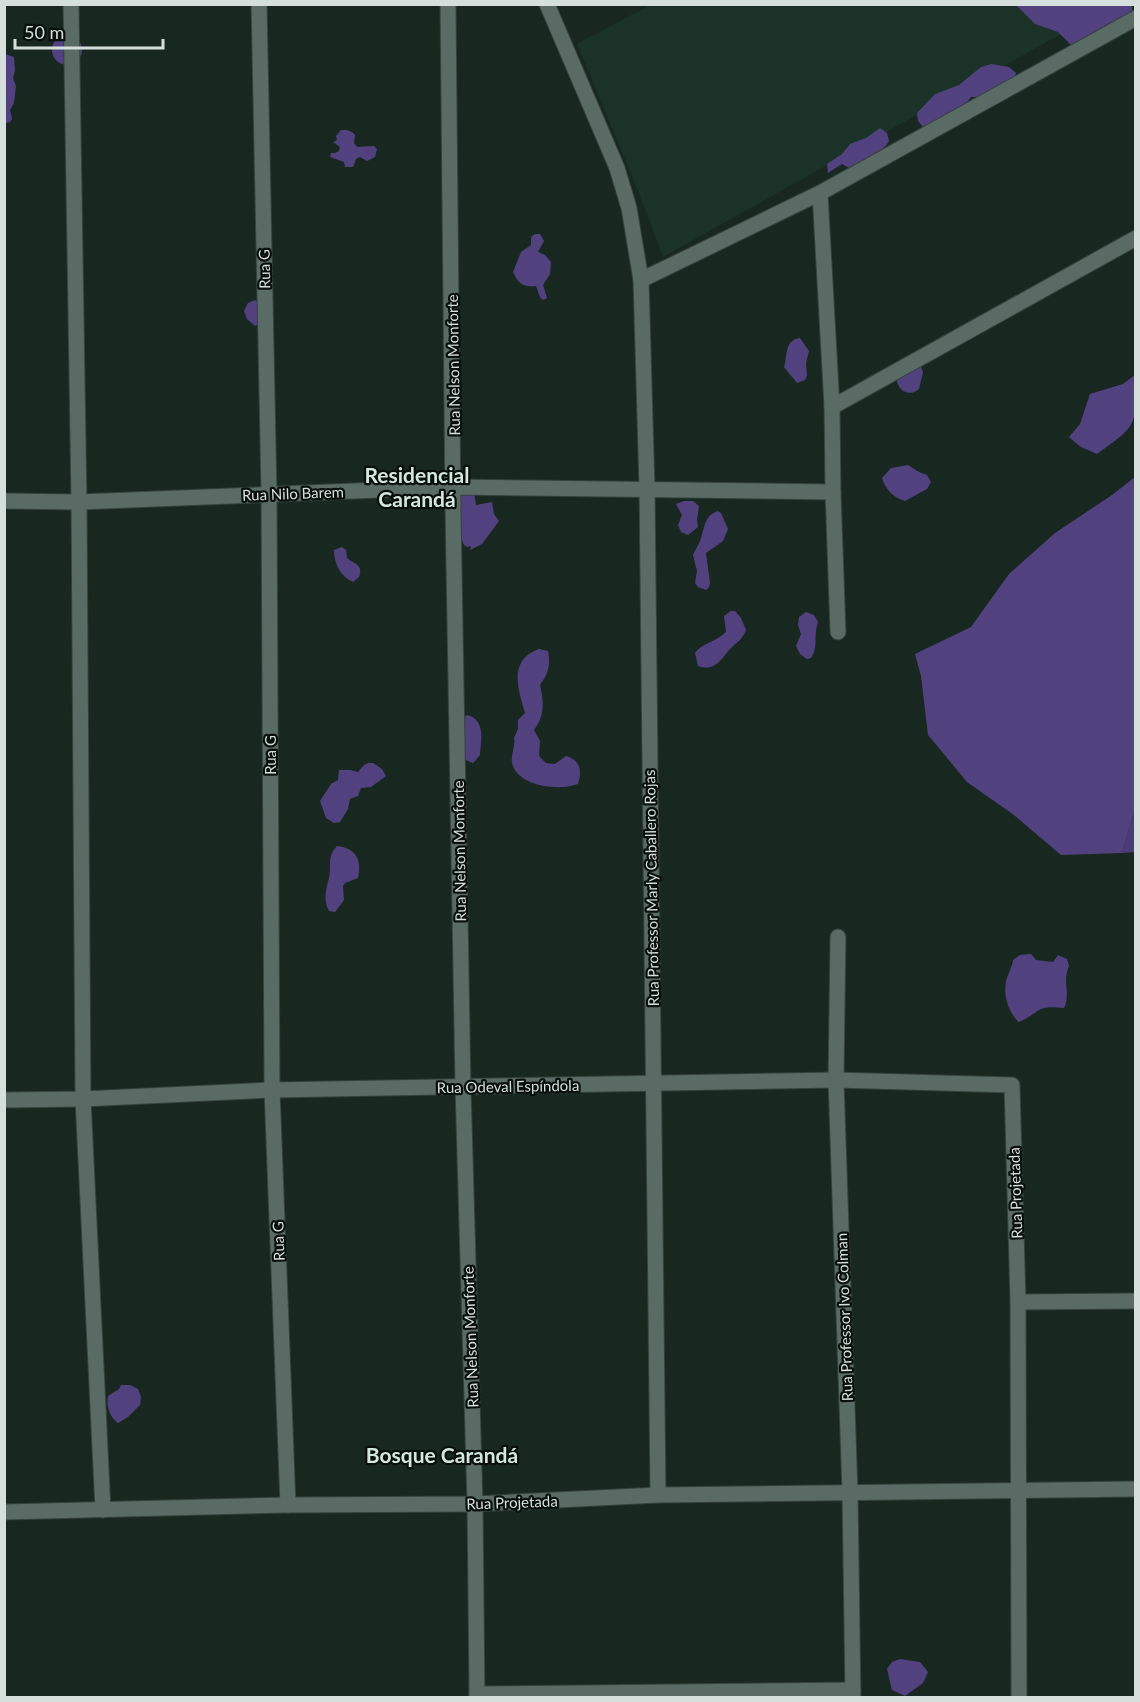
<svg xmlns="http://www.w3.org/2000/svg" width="1140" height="1702" viewBox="0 0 1140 1702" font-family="Lato,sans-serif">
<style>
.built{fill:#1a3228}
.green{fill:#4b3d77}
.forest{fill:#51427f}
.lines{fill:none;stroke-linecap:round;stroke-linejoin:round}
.minor-casing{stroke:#35423d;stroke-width:17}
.minor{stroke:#596b64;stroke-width:15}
.labels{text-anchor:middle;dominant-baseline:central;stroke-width:4.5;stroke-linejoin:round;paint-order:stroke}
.street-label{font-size:15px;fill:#d5dfdb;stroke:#080f0c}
.district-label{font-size:21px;font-weight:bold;fill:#d3e7de;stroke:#080f0c}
</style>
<rect width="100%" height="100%" fill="#182821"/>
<path class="built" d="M 650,5 L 1113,5 L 663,257 L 643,203 L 577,44 Z"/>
<path class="green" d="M 1135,809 L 1135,852 L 1122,853 Z"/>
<g class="forest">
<path d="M 1016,5 L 1132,5 L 1132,14 L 1086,48 L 1070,44 L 1058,32 L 1035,24 Z"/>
<circle cx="67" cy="50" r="15"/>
<path d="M 5,54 L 14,57 L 15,70 L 13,78 L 16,86 L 14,103 L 10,110 L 12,119 L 10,122 L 6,123 L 4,121 Z"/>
<path d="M 991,64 L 1009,67 L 1016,73 L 1014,81 L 979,97 L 971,97 L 961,110 L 923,127 L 918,121 L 917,113 L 935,94 L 959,85 L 981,67 Z"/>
<path d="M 880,128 L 887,133 L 889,141 C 884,152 861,160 849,168 L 842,164 L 828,173 L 827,164 L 842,154 L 850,144 L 866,138 Z"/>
<path d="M 341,130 C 348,130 350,130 355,135 L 354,143 L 357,147 L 374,146 L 377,149 L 375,157 L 367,161 L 360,157 L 356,159 L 353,167 L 345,167 L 344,162 L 330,157 L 331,153 L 335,153 L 339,151 L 340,147 L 333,142 L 337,140 L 336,136 Z"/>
<path d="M 535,234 L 540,234 L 544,241 L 538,252 L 545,255 L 551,262 L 550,274 L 543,285 L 547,298 L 543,300 L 540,297 L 536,286 C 522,287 519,284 513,272 L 521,252 L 531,245 L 531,237 Z"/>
<path d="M 255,300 L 263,307 L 261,323 L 255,326 L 247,319 L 244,311 L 248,303 Z"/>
<path d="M 800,338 L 809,351 L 806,363 L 807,376 L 805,380 L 797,383 L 784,367 C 788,355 784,340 800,338 Z"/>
<path d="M 920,364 L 923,372 L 919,389 C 908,398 898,390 896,378 Z"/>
<path d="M 1135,375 C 1136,426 1139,424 1097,454 L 1081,447 L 1069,437 L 1080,424 L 1090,394 L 1123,384 Z"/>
<path d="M 908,465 L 919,472 L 927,475 L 931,482 L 927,489 L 905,501 C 894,498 885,489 882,478 L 891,468 Z"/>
<path d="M 1135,477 L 1135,809 L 1122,853 L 1061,855 L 1014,815 L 967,782 L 928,735 L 921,676 L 915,654 L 971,627 L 1009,574 L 1055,533 L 1112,495 Z"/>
<path d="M 465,487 L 474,493 L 476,505 L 492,502 L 494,514 L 499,521 L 482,544 L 470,550 L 471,546 L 467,547 L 464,545 L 453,518 L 461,515 L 456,500 Z"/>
<path d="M 684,501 L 693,501 L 699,506 L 697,519 L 698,527 L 688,535 L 681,532 L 678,525 L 682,515 L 676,504 Z"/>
<path d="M 718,511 L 721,513 L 728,529 L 723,541 L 706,553 L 710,583 L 709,587 L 706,590 L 698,587 L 695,583 L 697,571 L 693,555 C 695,550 698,546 700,541 C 705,529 703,516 718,511 Z"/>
<path d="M 342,547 L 346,550 L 347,558 C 354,564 364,565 359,577 L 353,582 C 340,576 334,563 334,550 Z"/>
<path d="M 731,611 L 735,611 L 741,618 L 746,630 C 743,639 737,642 730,649 C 721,660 714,672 698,666 L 695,653 C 703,642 716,642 726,632 L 724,616 Z"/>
<path d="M 806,612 L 814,615 L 818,622 C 813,636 819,646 811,658 L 807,659 L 800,654 L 796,646 L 801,634 L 798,625 L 799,617 Z"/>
<path d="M 539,649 L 548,651 C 551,665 548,674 540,685 C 544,703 545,715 534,730 L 540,741 L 539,756 L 546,763 L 555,764 L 566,756 C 581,761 582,770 578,784 C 560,791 521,787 513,766 C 509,757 516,748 514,738 L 518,729 L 518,720 L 525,713 C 518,689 508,660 539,649 Z"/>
<path d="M 467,715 C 486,720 481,740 480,755 L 473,763 L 463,759 L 463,719 Z"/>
<path d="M 368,763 L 373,763 L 382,769 L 386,776 L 371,787 L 361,788 L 358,796 L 350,799 L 348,809 L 340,822 L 334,823 L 326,818 L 320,801 L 331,784 L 338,780 L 339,770 L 350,770 L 358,772 L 364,765 Z"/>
<path d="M 337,846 C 356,848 362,860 358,878 L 345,883 L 343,886 L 344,900 L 335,912 L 329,911 C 323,900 326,889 329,878 C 332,866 326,858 337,846 Z"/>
<path d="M 1031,954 L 1036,960 L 1053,962 L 1058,955 L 1067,959 L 1069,966 C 1062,981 1071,994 1064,1008 C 1034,1005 1042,1012 1019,1022 C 1009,1014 1003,995 1006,982 C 1007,974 1012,969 1013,960 L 1020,955 Z"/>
<path d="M 121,1385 L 130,1385 L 138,1389 L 141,1397 L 140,1405 L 128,1417 L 118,1423 C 110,1418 106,1405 108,1396 L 119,1389 Z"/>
<path d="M 900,1659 L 920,1662 L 928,1672 L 923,1683 L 905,1696 L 892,1690 L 887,1669 L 892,1662 Z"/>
</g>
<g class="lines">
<defs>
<g id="minor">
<path d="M 71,4 L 79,502 L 83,1099 L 103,1510"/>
<path d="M 259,4 L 269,493 L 272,1090 L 288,1505"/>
<path d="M 448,4 L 453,510 L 463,1087 L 475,1504 L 477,1698"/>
<path d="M 547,4 L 617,168 L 629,208 L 641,280 L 647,488 L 658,1495"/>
<path d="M 820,193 L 832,407 L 833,492 L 838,632"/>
<path d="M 641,280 L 820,193 L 1136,18"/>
<path d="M 832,407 L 1136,238"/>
<path d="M 4,501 L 79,502 L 454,487 L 833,492"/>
<path d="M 838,937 L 836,1080 L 850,1493 L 853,1698"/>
<path d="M 4,1100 L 83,1099 L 272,1090 L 836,1080 L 1012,1085 L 1018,1302 L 1019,1698"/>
<path d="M 1018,1302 L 1136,1301"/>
<path d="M 4,1512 L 288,1505 L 475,1504 L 658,1495 L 1136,1489"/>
<path d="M 477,1694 L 853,1690"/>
</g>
</defs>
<use href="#minor" class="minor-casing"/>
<use href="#minor" class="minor"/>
</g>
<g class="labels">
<g class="street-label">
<text transform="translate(264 269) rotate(-91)">Rua G</text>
<text transform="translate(453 365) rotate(-91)">Rua Nelson Monforte</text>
<text transform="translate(293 493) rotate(-2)">Rua Nilo Barem</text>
<text transform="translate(270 755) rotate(-90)">Rua G</text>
<text transform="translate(459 851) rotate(-91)">Rua Nelson Monforte</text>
<text transform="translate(651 888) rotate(-91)">Rua Professor Marly Caballero Rojas</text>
<text transform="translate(508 1086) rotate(-1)">Rua Odeval Espíndola</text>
<text transform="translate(1015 1193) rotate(-92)">Rua Projetada</text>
<text transform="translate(278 1241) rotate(-92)">Rua G</text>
<text transform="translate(844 1317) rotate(-92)">Rua Professor Ivo Colman</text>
<text transform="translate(470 1337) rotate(-92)">Rua Nelson Monforte</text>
<text transform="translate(512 1502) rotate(-2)">Rua Projetada</text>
</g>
<g class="district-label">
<text x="417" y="474">Residencial<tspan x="417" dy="24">Carandá</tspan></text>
<text x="442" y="1454">Bosque Carandá</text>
</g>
</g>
<rect width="1140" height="1702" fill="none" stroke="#d5dfdb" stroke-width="12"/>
<path d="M15 39v9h148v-9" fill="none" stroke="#d5dfdb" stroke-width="3"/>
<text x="24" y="39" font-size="18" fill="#d5dfdb" stroke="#080f0c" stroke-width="4.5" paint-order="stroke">50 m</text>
</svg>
